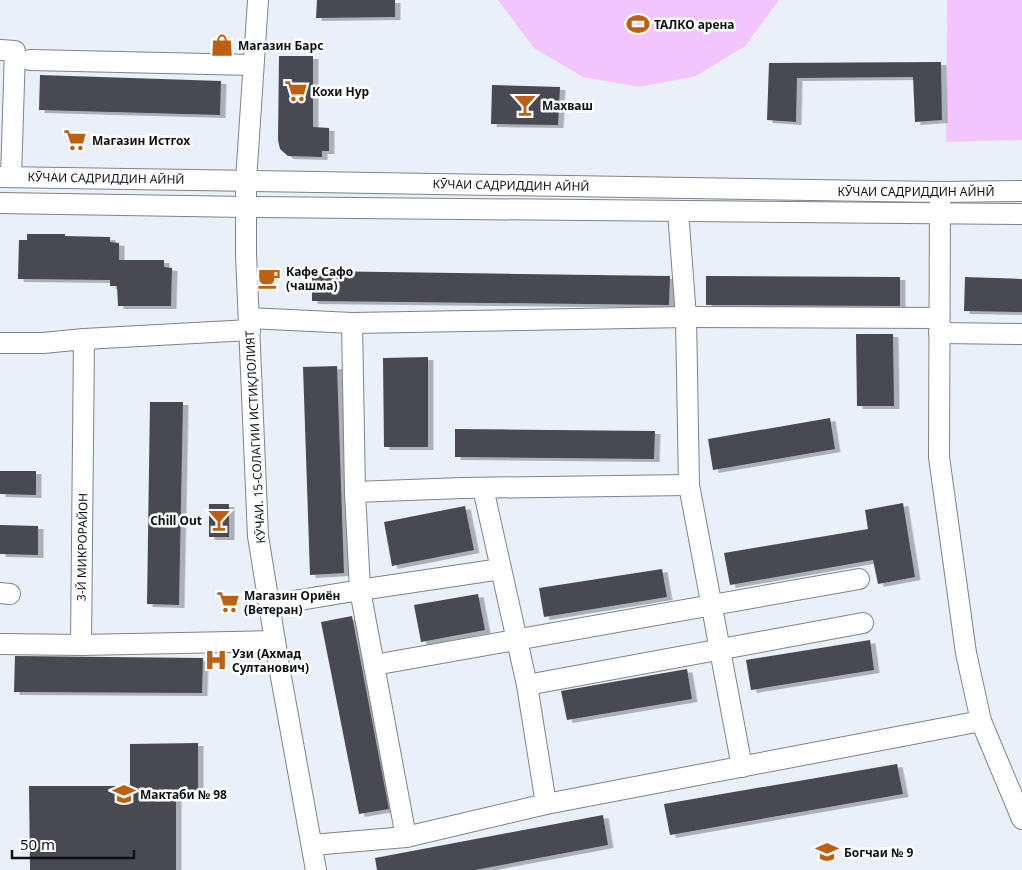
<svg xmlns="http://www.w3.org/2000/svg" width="1022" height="870" viewBox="0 0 1022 870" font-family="'Noto Sans',sans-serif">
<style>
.green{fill:#f2c5ff}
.building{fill:#484851;filter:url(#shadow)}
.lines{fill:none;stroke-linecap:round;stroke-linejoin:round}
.minor-casing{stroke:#7d838c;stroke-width:22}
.minor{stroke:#fff;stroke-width:20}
.labels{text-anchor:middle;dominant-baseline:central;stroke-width:5;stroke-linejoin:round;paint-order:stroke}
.poi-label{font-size:12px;font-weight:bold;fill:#0e1114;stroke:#fff;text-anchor:start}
.street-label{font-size:12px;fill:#0e1114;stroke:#fff}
</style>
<defs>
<filter id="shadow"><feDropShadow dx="5.5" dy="3" stdDeviation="0" flood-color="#0004"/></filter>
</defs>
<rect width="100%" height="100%" fill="#e9f0fa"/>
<g class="green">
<path d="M 498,0 L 779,0 L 745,46 L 696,76 L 639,87 L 583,77 L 534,48 Z"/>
<path d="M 947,0 L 1022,0 L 1022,140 L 946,142 Z"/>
</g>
<g class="building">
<path d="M 317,0 L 395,0 L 395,17 L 316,18 Z"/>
<path d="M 279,56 L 313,56 L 313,127 L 329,128 L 329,151 L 322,151 L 322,157 L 288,156 L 280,149 L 278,140 Z"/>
<path d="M 941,62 L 942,120 L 915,122 L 913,77 L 797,78 L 796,122 L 767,120 L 769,63 Z"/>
<path d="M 40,75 L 221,81 L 220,115 L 39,110 Z"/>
<path d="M 492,85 L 560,87 L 558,125 L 491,124 Z"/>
<path d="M 27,234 L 65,234 L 65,236 L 110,237 L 110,242 L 119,243 L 119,260 L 164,260 L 164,267 L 172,268 L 171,306 L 118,306 L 117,286 L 110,286 L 110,280 L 18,279 L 19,240 L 27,240 Z"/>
<path d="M 312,271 L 670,276 L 669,305 L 312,301 Z"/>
<path d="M 706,276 L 900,277 L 900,306 L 706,305 Z"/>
<path d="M 965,277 L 1022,279 L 1022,312 L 964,311 Z"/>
<path d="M 856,334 L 893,334 L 894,406 L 857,406 Z"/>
<path d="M 428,357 L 428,447 L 384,447 L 383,358 Z"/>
<path d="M 337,366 L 344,573 L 310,575 L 303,367 Z"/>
<path d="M 150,402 L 183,402 L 179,605 L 147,604 Z"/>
<path d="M 830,418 L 835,449 L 713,470 L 708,439 Z"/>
<path d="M 455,429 L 655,431 L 654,459 L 455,457 Z"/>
<path d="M 0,471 L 36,471 L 36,495 L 0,494 Z"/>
<path d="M 903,503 L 915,577 L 878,584 L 873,560 L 730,585 L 724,553 L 868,529 L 865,510 Z"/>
<rect x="209" y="504" width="20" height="33"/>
<path d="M 465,506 L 474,550 L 392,566 L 384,522 Z"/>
<path d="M 0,525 L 38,526 L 38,555 L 0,554 Z"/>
<path d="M 662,569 L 667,597 L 544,617 L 539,588 Z"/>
<path d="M 478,594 L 485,630 L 421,642 L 414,605 Z"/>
<path d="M 352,616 L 389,809 L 359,814 L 321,622 Z"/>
<path d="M 870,640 L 874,670 L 751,690 L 746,660 Z"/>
<path d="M 15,656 L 203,658 L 202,693 L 14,692 Z"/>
<path d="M 687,669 L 692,699 L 567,720 L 561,691 Z"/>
<path d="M 198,743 L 198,790 L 176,790 L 176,870 L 30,870 L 29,786 L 130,786 L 130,744 Z"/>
<path d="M 897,764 L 903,794 L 670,835 L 664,804 Z"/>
<path d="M 603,815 L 608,845 L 475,870 L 377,870 L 375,858 Z"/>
</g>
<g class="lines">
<defs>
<g id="minor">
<path d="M 258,0 L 246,181 L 246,254 L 258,536 L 279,666 L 316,870"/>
<path d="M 0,50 L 15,51 L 11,177"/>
<path d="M 30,60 L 253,65"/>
<path d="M 0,177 L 940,192 L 1022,191"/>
<path d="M 940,199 L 939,457 L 966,653 L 981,721 L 1022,819"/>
<path d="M 0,203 L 246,207 L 1022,214"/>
<path d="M 249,318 L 352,323 L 355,492"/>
<path d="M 352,323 L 686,317 L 939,318"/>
<path d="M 939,333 L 1022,334"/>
<path d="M 84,339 L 250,330"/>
<path d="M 0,343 L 43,343 L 84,339 L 81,645 L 275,641"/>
<path d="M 689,485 L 742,767"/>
<path d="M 483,488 L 527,685 L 863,623"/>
<path d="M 0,593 L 10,594"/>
<path d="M 270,605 L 360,590 L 355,492 L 462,488 L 689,485 L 686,317 L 678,211"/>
<path d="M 0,644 L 81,645"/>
<path d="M 374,665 L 859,579"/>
<path d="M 527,685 L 546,804"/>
<path d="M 406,837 L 360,590 L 501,569"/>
<path d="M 312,845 L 406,837 L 546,804 L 981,721"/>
</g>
</defs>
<use href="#minor" class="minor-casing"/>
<use href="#minor" class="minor"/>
</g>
<defs>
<symbol id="stadium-bare" viewBox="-9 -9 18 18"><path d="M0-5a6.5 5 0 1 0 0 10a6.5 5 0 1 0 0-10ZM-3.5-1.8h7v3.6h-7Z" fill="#bd600f" stroke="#fff" stroke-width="2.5" paint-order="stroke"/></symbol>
<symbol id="shop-bare" viewBox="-9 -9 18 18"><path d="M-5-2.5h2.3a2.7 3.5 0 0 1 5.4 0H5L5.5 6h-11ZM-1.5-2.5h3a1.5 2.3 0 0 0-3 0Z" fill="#bd600f" stroke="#fff" stroke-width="2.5" paint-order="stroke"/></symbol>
<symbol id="supermarket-bare" viewBox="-9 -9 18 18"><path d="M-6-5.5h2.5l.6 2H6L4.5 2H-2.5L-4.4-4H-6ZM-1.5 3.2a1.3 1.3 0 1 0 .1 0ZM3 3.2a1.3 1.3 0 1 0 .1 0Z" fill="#bd600f" stroke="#fff" stroke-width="2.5" paint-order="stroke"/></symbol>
<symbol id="bar-bare" viewBox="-9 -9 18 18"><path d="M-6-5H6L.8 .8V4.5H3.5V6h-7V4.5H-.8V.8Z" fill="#bd600f" stroke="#fff" stroke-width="2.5" paint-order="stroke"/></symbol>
<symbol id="cafe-bare" viewBox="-9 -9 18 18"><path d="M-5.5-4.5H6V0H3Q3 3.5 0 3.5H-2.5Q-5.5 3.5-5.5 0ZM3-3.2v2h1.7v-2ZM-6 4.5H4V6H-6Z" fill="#bd600f" stroke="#fff" stroke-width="2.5" paint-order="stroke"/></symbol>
<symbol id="hospital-bare" viewBox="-9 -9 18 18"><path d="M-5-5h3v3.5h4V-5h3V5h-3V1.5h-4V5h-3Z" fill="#bd600f" stroke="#fff" stroke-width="2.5" paint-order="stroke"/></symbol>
<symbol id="school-bare" viewBox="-9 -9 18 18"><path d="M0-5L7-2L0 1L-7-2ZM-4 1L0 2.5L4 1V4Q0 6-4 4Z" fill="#bd600f" stroke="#fff" stroke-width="2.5" paint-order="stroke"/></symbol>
</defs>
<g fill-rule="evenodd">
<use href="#stadium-bare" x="622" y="8" width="32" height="32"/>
<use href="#shop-bare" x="206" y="29" width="32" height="32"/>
<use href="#supermarket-bare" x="280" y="75" width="32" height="32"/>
<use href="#bar-bare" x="509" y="89" width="32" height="32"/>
<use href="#supermarket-bare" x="59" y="124" width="32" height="32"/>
<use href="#cafe-bare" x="253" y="262" width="32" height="32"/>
<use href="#bar-bare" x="203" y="504" width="32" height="32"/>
<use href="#supermarket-bare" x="212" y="586" width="32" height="32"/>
<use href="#hospital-bare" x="200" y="644" width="32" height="32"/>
<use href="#school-bare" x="108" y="778" width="32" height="32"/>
<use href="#school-bare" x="811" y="836" width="32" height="32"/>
</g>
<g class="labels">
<g class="poi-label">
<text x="654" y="24">ТАЛКО арена</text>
<text x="238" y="45">Магазин Барс</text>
<text x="312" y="91">Кохи Нур</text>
<text x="542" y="105">Махваш</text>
<text x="92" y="140">Магазин Истгох</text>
<text x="286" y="271">Кафе Сафо<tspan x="286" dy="14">(чашма)</tspan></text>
<text x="202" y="520" text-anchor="end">Chill Out</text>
<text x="244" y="595">Магазин Ориён<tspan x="244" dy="14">(Ветеран)</tspan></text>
<text x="232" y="653">Узи (Ахмад<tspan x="232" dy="14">Султанович)</tspan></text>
<text x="140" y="794">Мактаби № 98</text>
<text x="844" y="852">Богчаи № 9</text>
</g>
<g class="street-label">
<text transform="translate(106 178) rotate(1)">КӮЧАИ САДРИДДИН АЙНӢ</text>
<text transform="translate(511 185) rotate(1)">КӮЧАИ САДРИДДИН АЙНӢ</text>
<text x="916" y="191">КӮЧАИ САДРИДДИН АЙНӢ</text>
<text transform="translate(255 437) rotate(-93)">КӮЧАИ. 15-СОЛАГИИ ИСТИҚЛОЛИЯТ</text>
<text transform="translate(82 547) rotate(-89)">3-Й МИКРОРАЙОН</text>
</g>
</g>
<path d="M12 850v8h122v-8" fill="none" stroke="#0e1114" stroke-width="2.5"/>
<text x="20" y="850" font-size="15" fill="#0e1114" stroke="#ffffff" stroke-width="4" paint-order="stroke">50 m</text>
</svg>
